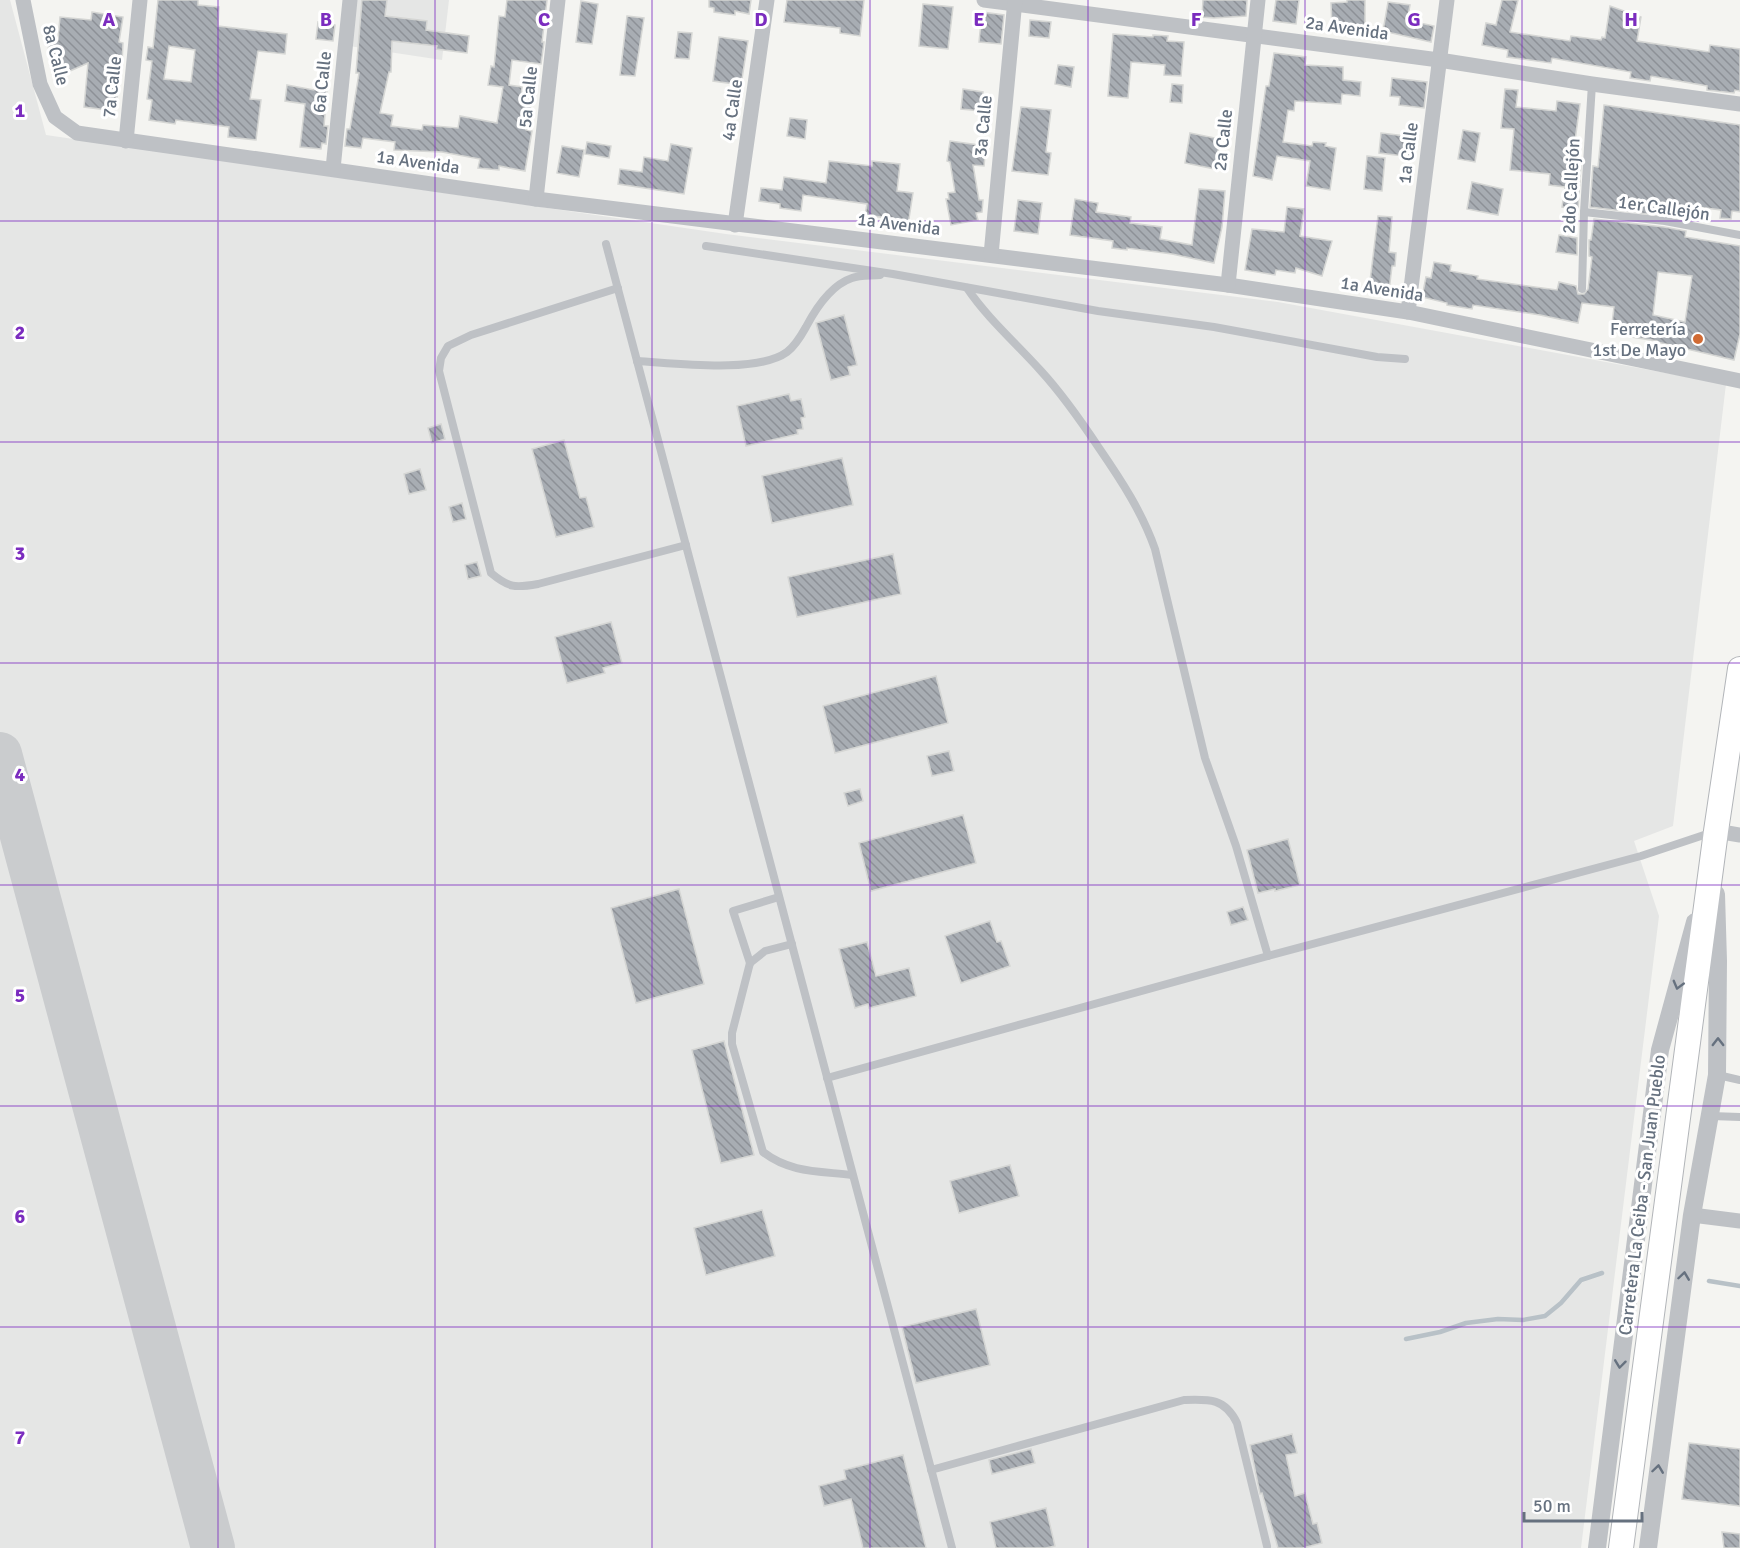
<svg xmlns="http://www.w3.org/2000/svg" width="1740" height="1548" viewBox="0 0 1740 1548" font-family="Signika,sans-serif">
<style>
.built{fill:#e5e6e5}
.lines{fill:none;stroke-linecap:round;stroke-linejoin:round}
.stream{stroke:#b8c1c7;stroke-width:4.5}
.taxiway{stroke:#caccce;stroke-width:44}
.building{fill:url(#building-back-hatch);stroke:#d5d6d4;stroke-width:1.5;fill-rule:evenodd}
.primary-casing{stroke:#b2b5b9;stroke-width:26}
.service{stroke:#bec1c5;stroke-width:8}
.minor{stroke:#bec1c5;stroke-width:15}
.tertiary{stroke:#bec1c5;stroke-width:18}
.primary{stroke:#fff;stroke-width:24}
.oneway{stroke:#66717f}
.grid{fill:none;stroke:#7b2cbf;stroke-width:1.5;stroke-opacity:0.55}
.poi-dot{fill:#d16b34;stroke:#fff;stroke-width:2}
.labels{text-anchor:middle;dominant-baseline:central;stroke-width:6;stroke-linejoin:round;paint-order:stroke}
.street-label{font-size:18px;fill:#66717f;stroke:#fff}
.poi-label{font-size:18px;fill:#66717f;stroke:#fff;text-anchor:end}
.grid-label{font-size:20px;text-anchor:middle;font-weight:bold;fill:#7b2cbf;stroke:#fff;stroke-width:6;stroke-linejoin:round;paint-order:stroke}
</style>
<defs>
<pattern id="building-back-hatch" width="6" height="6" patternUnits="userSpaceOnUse" patternTransform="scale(1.5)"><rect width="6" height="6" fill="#a8adb3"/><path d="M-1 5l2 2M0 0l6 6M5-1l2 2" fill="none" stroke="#8d9197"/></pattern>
</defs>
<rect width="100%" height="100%" fill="#f4f4f1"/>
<g class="built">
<path d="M 0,0 L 10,0 L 46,135 L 726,234 L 1278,302 L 1726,384 L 1673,826 L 1634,841 L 1659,916 L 1581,1548 L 0,1548 Z"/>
<path d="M 354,0 L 449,0 L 442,60 L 349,46 Z"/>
</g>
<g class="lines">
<g class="stream">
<path d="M 1709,1281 L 1740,1286"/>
<path d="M 1406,1339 L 1440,1332 L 1466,1323 L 1498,1319 L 1523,1320 L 1545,1316 L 1561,1303 L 1581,1280 L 1602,1273"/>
</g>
<path class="taxiway" d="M 0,754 L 213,1548"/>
</g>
<g class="building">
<path d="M 158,0 L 198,0 L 198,5 L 219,7 L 218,26 L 287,34 L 285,54 L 258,51 L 250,99 L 261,100 L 256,140 L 228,137 L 229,127 L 176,120 L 175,124 L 149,120 L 152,100 L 147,99 L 152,61 L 146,60 L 148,47 L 153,48 ZM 169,46 L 195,50 L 191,82 L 164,79 Z"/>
<path d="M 362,0 L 387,0 L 385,16 L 427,21 L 426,30 L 469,36 L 467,53 L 436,49 L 437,46 L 392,41 L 391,72 L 389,72 L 380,113 L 393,115 L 391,126 L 422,130 L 423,125 L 458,128 L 460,116 L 497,123 L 503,87 L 488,85 L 491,66 L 494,67 L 499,16 L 505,17 L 507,0 L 547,0 L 542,42 L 544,42 L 541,64 L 512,60 L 509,85 L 522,87 L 521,98 L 532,100 L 526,130 L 532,131 L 525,171 L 499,166 L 499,170 L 478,168 L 480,159 L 442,152 L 394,150 L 395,142 L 363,138 L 361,148 L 345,146 L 347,129 L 350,129 L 359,73 L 356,73 Z"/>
<path d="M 709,0 L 751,0 L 749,14 L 735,11 L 735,15 L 714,12 L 714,8 L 709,7 Z"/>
<path d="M 787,0 L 864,0 L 860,36 L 840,33 L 840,28 L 784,22 Z"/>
<path d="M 1203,0 L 1247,0 L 1246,16 L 1214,18 L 1202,17 Z"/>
<path d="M 1276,0 L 1299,0 L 1296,24 L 1273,21 Z"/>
<path d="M 1347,0 L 1365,0 L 1365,28 L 1332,28 L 1331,3 L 1347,2 Z"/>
<path d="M 1502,0 L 1518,0 L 1510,32 L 1570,41 L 1571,36 L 1601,40 L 1602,37 L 1605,38 L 1610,6 L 1641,17 L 1637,41 L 1709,52 L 1710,45 L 1740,49 L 1740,91 L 1735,90 L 1734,93 L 1707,90 L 1707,86 L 1651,76 L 1650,81 L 1630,78 L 1631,72 L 1552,58 L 1551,63 L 1507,57 L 1508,50 L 1482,45 L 1486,23 L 1496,25 Z"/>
<path d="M 581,1 L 598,4 L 592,44 L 576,42 Z"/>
<path d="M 1388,2 L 1410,5 L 1408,16 L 1421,18 L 1420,23 L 1434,26 L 1431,42 L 1383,31 Z"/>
<path d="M 923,4 L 953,7 L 948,49 L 919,46 Z"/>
<path d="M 92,12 L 123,17 L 119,42 L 123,43 L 122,63 L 115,111 L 84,107 L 88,63 L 61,75 L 51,54 L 48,53 L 49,39 L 58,40 L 60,17 L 91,20 Z"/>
<path d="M 982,12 L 1004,15 L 1001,44 L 979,42 Z"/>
<path d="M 627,16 L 644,18 L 635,76 L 620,75 Z"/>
<path d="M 1030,20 L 1051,22 L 1049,38 L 1029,36 Z"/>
<path d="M 318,22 L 335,25 L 333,41 L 316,39 Z"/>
<path d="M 678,32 L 692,33 L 689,59 L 675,58 Z"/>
<path d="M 1113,34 L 1153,37 L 1153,35 L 1168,36 L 1167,41 L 1184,42 L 1181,76 L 1164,75 L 1165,65 L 1131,62 L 1128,98 L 1108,96 Z"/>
<path d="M 719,37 L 748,41 L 741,85 L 713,81 Z"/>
<path d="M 1274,53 L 1306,57 L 1305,65 L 1343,67 L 1343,80 L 1361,82 L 1360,96 L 1342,94 L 1341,104 L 1295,101 L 1294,111 L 1288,110 L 1283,142 L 1312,146 L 1313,142 L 1326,143 L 1325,146 L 1336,148 L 1330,190 L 1306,186 L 1310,161 L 1277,156 L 1272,180 L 1253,176 L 1266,86 L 1269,86 Z"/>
<path d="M 1058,65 L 1074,67 L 1071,87 L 1055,84 Z"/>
<path d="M 1392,78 L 1427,82 L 1424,108 L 1399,105 L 1400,97 L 1390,96 Z"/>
<path d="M 1172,84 L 1183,85 L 1182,103 L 1170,102 Z"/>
<path d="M 287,85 L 314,90 L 315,87 L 327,88 L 324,126 L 328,126 L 326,144 L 322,143 L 321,149 L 300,147 L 305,104 L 285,101 Z"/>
<path d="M 963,89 L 983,92 L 981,111 L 961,109 Z"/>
<path d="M 1505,89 L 1518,90 L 1516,107 L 1556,111 L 1557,101 L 1580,104 L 1572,163 L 1581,165 L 1578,209 L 1562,207 L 1565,187 L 1549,185 L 1550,174 L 1510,170 L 1514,129 L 1501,128 Z"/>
<path d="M 1604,105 L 1740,125 L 1740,212 L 1732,211 L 1731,219 L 1720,218 L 1721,210 L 1690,206 L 1688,219 L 1590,207 L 1593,166 L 1598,167 Z"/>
<path d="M 1021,107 L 1051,110 L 1046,152 L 1051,153 L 1048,175 L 1012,171 Z"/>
<path d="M 790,118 L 807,120 L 805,139 L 787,136 Z"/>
<path d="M 1463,130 L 1480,133 L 1475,162 L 1458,159 Z"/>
<path d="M 1190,133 L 1220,139 L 1215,169 L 1185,163 Z"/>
<path d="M 1381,133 L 1414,137 L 1412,157 L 1379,153 Z"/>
<path d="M 950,141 L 986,146 L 984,166 L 973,165 L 979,200 L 983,200 L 982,212 L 976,213 L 978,220 L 951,225 L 946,199 L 949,199 L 948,193 L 955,192 L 950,162 L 947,161 Z"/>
<path d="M 587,142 L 611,146 L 609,158 L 585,154 Z"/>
<path d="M 671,144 L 692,148 L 684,194 L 618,184 L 620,169 L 642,172 L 644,157 L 668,161 Z"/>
<path d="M 562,146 L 584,150 L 579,177 L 557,173 Z"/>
<path d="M 1367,156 L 1385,158 L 1382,191 L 1364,189 Z"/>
<path d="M 829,161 L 872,166 L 872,161 L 900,164 L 897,191 L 913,193 L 908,225 L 895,223 L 896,219 L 865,215 L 867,204 L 803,195 L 801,211 L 780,208 L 780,204 L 759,201 L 761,188 L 782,190 L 784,177 L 826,183 Z"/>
<path d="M 1472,182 L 1503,189 L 1498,215 L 1467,209 Z"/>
<path d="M 1199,189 L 1225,191 L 1222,227 L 1214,263 L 1172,254 L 1127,248 L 1127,250 L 1112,248 L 1113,241 L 1070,235 L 1075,199 L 1098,203 L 1096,212 L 1131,217 L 1130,223 L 1162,227 L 1160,239 L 1192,245 Z"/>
<path d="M 1018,200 L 1042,203 L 1038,234 L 1014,231 Z"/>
<path d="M 1287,207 L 1304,209 L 1300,236 L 1332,241 L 1322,276 L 1296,268 L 1295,273 L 1276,270 L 1275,275 L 1245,270 L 1252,229 L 1284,232 Z"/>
<path d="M 1378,216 L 1392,217 L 1389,252 L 1396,253 L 1395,266 L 1392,266 L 1389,291 L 1369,289 Z"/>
<path d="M 1594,219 L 1664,227 L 1686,231 L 1685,237 L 1740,246 L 1740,334 L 1734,360 L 1657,342 L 1657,341 L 1632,337 L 1632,334 L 1611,332 L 1614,307 L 1582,303 L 1578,323 L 1540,315 L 1473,305 L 1472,309 L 1447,305 L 1447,303 L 1422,297 L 1426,277 L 1431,278 L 1434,262 L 1451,265 L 1450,271 L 1478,276 L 1477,279 L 1557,290 L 1559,282 L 1576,286 L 1578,294 L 1584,294 L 1588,289 L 1592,257 L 1589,256 L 1589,240 L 1591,240 ZM 1658,272 L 1692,276 L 1685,322 L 1653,315 Z"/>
<path d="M 1559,235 L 1577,238 L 1577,255 L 1556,252 Z"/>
<path d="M 844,315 L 857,365 L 848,367 L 850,375 L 831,380 L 816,323 Z"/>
<path d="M 789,394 L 791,401 L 801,399 L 805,417 L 801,418 L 803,429 L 797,430 L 798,434 L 746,446 L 737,406 Z"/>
<path d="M 441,424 L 445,439 L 432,443 L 428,428 Z"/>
<path d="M 564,440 L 580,498 L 586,497 L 594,527 L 556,537 L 532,449 Z"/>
<path d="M 842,458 L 853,505 L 772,523 L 762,476 Z"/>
<path d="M 420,469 L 426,490 L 409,494 L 404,474 Z"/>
<path d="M 462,503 L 466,519 L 453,522 L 449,507 Z"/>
<path d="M 893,554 L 901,594 L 797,617 L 788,577 Z"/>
<path d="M 477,562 L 481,576 L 468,579 L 465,565 Z"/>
<path d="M 611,622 L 622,663 L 603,668 L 605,673 L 567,683 L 555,637 Z"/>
<path d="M 936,676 L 948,723 L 835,753 L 823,706 Z"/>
<path d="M 949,751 L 954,771 L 932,776 L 927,756 Z"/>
<path d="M 860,789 L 863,801 L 848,806 L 844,793 Z"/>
<path d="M 963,815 L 976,863 L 871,891 L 859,843 Z"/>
<path d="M 1288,839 L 1300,885 L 1275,891 L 1275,889 L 1258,893 L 1247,850 Z"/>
<path d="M 679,889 L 704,984 L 636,1003 L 611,908 Z"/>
<path d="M 1243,907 L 1248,920 L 1231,925 L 1227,912 Z"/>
<path d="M 990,921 L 997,942 L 1001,941 L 1010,966 L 961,983 L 945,936 Z"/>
<path d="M 867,942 L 876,976 L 909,968 L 916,996 L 869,1008 L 868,1004 L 855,1008 L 839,949 Z"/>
<path d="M 724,1041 L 754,1155 L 721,1163 L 692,1050 Z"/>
<path d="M 1010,1165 L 1019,1196 L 959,1213 L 950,1181 Z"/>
<path d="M 762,1210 L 775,1256 L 706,1275 L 694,1228 Z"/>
<path d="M 976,1309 L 990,1365 L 916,1383 L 902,1327 Z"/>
<path d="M 1292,1434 L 1297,1453 L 1286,1455 L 1295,1496 L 1305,1493 L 1313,1524 L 1317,1523 L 1322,1543 L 1303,1548 L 1278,1548 L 1262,1493 L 1260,1494 L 1250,1445 Z"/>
<path d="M 1689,1443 L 1740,1449 L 1740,1506 L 1682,1499 Z"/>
<path d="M 1031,1449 L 1035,1463 L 992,1474 L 989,1460 Z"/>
<path d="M 903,1455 L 926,1548 L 863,1548 L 851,1499 L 824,1506 L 819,1486 L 846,1479 L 844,1470 Z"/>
<path d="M 1046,1508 L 1055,1546 L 1046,1548 L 996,1548 L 990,1522 Z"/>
<path d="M 1722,1532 L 1740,1534 L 1740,1548 L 1724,1548 Z"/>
</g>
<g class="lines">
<defs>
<path id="primary" d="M 1621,1548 L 1716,831 L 1740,669"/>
</defs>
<use href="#primary" class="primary-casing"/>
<g class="service">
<path d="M 1584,212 L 1665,221 L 1740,235"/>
<path d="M 606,244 L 952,1548"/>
<path d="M 706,246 L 893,274 L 1098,311 L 1214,327 L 1377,357 L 1405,359"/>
<path d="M 618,288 L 471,335 L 448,346 L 441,358 L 439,371 L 491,573 C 509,588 515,588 538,584 L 686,545"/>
<path d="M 967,288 C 988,319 1016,343 1041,371 C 1063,395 1081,421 1099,448 C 1121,480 1142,512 1155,549 L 1205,758 L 1236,846 L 1268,956"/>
<path d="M 1582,289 L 1584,212 L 1592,84"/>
<path d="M 637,361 C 674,363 757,374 787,352 C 795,346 801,336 806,327 C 816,308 831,285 852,278 C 860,275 871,276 880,275"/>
<path d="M 792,944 L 765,951 L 750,963 L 732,1033 L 732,1044 L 763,1152 C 790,1173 819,1171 852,1175"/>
<path d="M 750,963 L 733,911 L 779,897"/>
<path d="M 1718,1075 L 1740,1080"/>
<path d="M 827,1078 L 1268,956 L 1641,856 L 1713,832"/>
<path d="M 1711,1116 L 1740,1117"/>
<path d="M 931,1470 L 1184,1400 C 1209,1399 1225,1398 1237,1423 L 1267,1546"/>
</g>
<g class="minor">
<path d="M 23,0 L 40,84 L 55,117 L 77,133 L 536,199 L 1228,285 L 1408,312 L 1740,381"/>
<path d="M 984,0 L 1439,60 L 1592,84 L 1740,104"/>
<path d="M 126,141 L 140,0"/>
<path d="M 333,169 L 350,0"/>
<path d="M 536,199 L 558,0"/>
<path d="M 735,225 L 767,0"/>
<path d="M 991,255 L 1015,0"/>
<path d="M 1228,285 L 1258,0"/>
<path d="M 1408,312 L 1447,0"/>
<path d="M 1716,831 L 1740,835"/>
<path d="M 1692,1215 L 1740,1221"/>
</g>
<g class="tertiary">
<path d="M 1597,1548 L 1660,1050 L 1695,922"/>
<path d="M 1648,1548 L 1692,1215 L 1717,1075 L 1718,961 L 1716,894"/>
</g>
<use href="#primary" class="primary"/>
</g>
<defs><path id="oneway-chevron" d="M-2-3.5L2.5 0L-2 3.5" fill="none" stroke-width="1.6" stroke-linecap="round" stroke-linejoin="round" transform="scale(1.5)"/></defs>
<g class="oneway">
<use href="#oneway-chevron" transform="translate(1678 985) rotate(105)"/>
<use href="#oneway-chevron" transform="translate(1718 1042) rotate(-90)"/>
<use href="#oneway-chevron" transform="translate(1684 1276) rotate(-82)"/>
<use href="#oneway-chevron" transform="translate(1620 1364) rotate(97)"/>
<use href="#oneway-chevron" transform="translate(1658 1469) rotate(-82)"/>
</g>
<path class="grid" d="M 218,0 L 218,1548M 435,0 L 435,1548M 652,0 L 652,1548M 870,0 L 870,1548M 1088,0 L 1088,1548M 1305,0 L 1305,1548M 1522,0 L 1522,1548M 0,221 L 1740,221M 0,442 L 1740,442M 0,663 L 1740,663M 0,885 L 1740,885M 0,1106 L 1740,1106M 0,1327 L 1740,1327"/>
<circle class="poi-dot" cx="1698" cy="339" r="6"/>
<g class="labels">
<g class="street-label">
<text transform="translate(1347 28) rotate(8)">2a Avenida</text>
<text transform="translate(56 55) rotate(76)">8a Calle</text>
<text transform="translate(322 82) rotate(-84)">6a Calle</text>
<text transform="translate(112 87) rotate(-84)">7a Calle</text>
<text transform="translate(528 97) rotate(-84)">5a Calle</text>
<text transform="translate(732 110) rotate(-82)">4a Calle</text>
<text transform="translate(983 126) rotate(-85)">3a Calle</text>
<text transform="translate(1223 140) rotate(-84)">2a Calle</text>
<text transform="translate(1408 153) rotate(-83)">1a Calle</text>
<text transform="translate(418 162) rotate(8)">1a Avenida</text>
<text transform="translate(1571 186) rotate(-87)">2do Callejón</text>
<text transform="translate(1664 208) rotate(8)">1er Callejón</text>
<text transform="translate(899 224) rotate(7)">1a Avenida</text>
<text transform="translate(1382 289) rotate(9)">1a Avenida</text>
<text transform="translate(1642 1195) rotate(-83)">Carretera La Ceiba - San Juan Pueblo</text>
</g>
<g class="poi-label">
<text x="1686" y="329">Ferretería<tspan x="1686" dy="21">1st De Mayo</tspan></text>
</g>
</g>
<g class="grid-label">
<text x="109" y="26">A</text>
<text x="326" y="26">B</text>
<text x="544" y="26">C</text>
<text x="761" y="26">D</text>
<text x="979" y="26">E</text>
<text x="1196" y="26">F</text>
<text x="1414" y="26">G</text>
<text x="1631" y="26">H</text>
<text x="20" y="117">1</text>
<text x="20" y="339">2</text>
<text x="20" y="560">3</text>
<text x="20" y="781">4</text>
<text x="20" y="1002">5</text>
<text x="20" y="1223">6</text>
<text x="20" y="1444">7</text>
</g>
<path d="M1524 1512v9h118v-9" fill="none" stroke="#66717f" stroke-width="3"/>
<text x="1533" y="1512" font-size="18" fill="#66717f" stroke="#ffffff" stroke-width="4.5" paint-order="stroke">50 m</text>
</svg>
